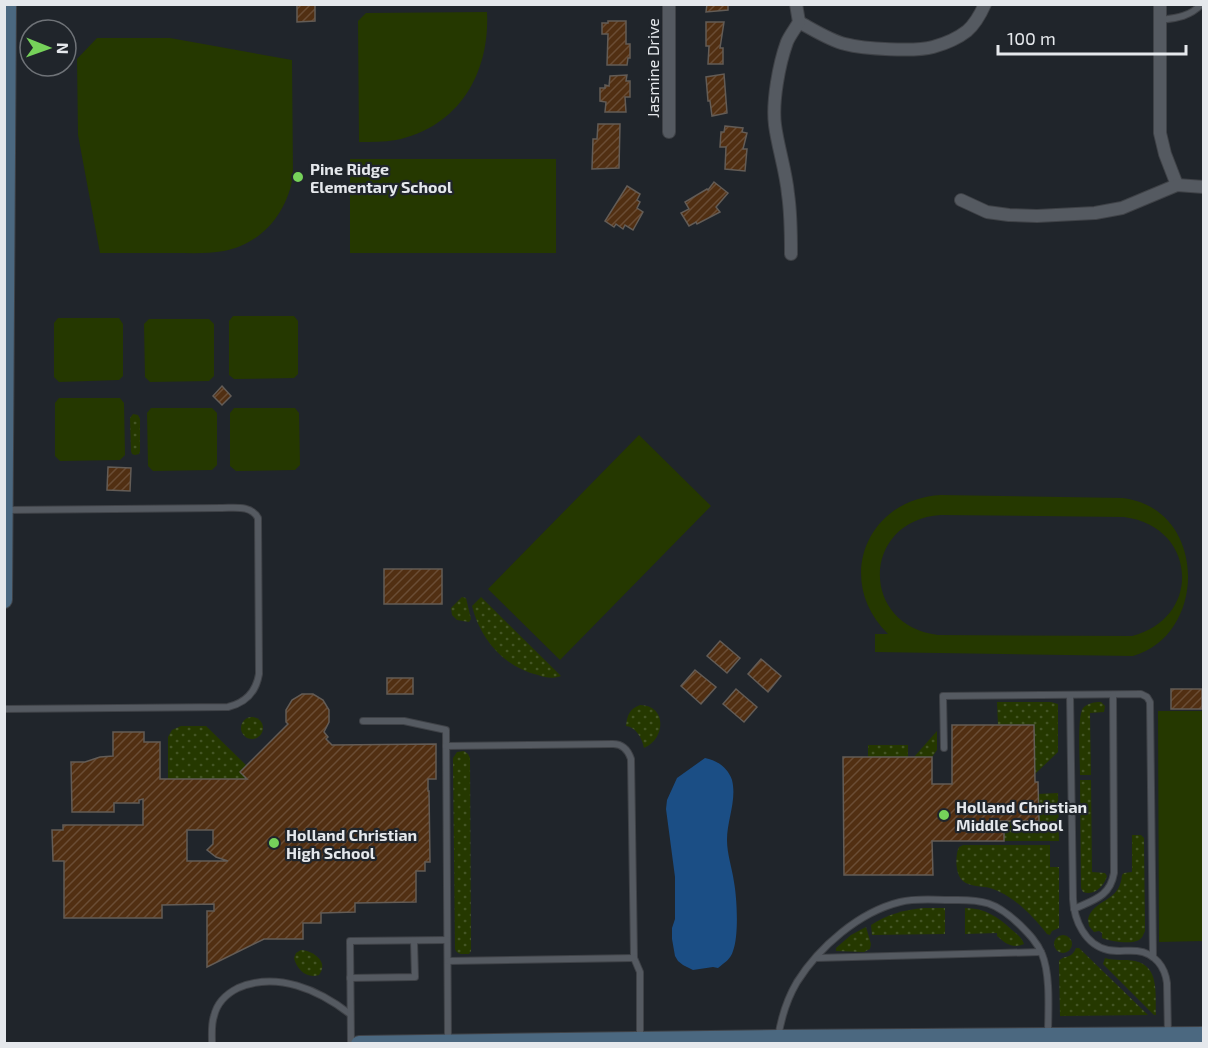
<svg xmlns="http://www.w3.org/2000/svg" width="1208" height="1048" viewBox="0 0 1208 1048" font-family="'Exo 2',sans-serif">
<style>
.grass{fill:url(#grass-dots)}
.park{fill:#253800;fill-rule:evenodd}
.water{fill:#1b4e85}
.building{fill:url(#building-hatch);stroke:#635c56;stroke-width:1.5;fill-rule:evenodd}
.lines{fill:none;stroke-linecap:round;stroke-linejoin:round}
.lane-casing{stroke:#3f4247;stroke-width:8}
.street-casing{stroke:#3f4247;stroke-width:14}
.secondary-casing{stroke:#3f4247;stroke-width:18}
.lane{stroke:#555a61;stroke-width:6}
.street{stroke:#555a61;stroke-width:12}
.secondary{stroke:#4b6880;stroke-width:16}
.poi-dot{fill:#76d25a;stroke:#20252b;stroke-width:2}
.labels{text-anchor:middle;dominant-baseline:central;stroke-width:4.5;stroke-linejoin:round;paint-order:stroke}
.street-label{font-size:16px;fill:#e5e8ec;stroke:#20252b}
.poi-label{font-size:16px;font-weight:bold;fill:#e5e8ec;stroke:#20252b;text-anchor:start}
</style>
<defs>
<pattern id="grass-dots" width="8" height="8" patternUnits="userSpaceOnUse" patternTransform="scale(1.5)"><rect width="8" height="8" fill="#253800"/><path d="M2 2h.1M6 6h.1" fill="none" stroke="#445525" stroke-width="1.8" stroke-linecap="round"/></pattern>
<pattern id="building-hatch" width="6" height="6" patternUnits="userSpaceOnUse" patternTransform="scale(1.5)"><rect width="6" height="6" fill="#512f12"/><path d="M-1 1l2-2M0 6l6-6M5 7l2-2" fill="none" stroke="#6a4d35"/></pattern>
</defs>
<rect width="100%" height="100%" fill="#20252b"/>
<g class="grass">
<path d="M 133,414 L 138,415 L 140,419 L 140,451 L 139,454 L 135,455 L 132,454 L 131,451 L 130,418 Z"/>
<path d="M 462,597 L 466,598 L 471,619 L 469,622 L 457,620 L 452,615 L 451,608 Z"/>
<path d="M 481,597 L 561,676 C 553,679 546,678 538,675 C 504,667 480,639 472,606 Z"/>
<path d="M 997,702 L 1051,702 L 1058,704 L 1058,752 L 1035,774 L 1034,725 L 998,725 Z"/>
<path d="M 1101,702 L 1105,706 L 1104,712 L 1090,713 L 1091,775 L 1080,775 C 1080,762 1077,716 1083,708 C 1088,703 1094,702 1101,702 Z"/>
<path d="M 640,705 C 667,705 666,739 644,748 C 642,738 636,727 626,726 C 627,716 629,709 640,705 Z"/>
<circle cx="252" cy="728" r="11"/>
<path d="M 181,726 L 206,726 L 247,766 L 247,779 L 168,779 L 168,737 L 172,730 Z"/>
<path d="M 937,731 L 937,750 L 932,757 L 914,757 Z"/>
<rect x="868" y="745" width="40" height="12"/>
<path d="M 464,751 L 468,754 L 470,758 L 471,951 L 469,954 C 463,954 457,955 455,949 L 453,758 L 457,752 Z"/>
<path d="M 1080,780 L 1091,780 L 1092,872 L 1105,873 L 1107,876 C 1104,886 1095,896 1083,892 L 1081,888 Z"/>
<path d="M 1058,793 L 1059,841 L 1004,841 L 1004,830 L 998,830 L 998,821 L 1039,821 L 1038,794 Z"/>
<path d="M 1132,835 L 1141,835 L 1144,838 L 1145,931 C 1143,935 1143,937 1139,940 C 1131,945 1110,941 1102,938 L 1102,933 L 1099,931 L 1094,932 L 1089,926 L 1088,919 C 1094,898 1120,903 1122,875 L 1124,873 L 1132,872 Z"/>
<path d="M 963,845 L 1050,845 L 1050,867 L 1059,867 L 1059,928 L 1052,931 L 1050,935 L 1047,934 C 1033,916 1013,895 990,888 C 982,886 970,887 963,881 C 955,875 955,855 959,847 Z"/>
<path d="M 924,908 L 945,908 L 945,934 L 872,935 L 871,925 C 888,914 904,910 924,908 Z"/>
<path d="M 965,908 C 985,908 998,917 1012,930 C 1017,934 1022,938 1024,944 C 1013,949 1006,944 997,936 L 997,933 L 965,934 Z"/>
<path d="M 866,927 L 871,944 L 870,949 L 864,952 L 836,951 L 836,948 L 851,935 Z"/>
<circle cx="1063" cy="944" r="9"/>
<path d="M 1076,948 L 1079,948 L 1148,1015 L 1060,1016 L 1059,961 C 1065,954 1071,960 1076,948 Z"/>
<path d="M 301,950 C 314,951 329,962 319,975 C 307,979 297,970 294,958 L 296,953 Z"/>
<path d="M 1105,958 C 1115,961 1125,959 1135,961 C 1160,966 1155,995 1156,1015 L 1154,1015 L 1103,964 Z"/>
</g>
<g class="park">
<path d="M 487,12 C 490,73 459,127 396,140 C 384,142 371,142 359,142 L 358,21 L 366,13 Z"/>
<path d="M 97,38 L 170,38 L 292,60 L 293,175 C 288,212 262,244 224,251 C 208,254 190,253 174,253 C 149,253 125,253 100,253 L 78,135 L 77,59 Z"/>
<rect x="350" y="159" width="206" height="94"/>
<path d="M 233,316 L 294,316 L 298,321 L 298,374 L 294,378 L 234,379 L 229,375 L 229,321 Z"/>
<path d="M 58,318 L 119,318 L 123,324 L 123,376 L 119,380 L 59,382 L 54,377 L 54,323 Z"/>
<path d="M 149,319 L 209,319 L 214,324 L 214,376 L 209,381 L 150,382 L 145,377 L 144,324 Z"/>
<path d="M 59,398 L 120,398 L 124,403 L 125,455 L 120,460 L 60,461 L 55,456 L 55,403 Z"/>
<path d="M 151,408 L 212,408 L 217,413 L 217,465 L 212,470 L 153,471 L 148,466 L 147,413 Z"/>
<path d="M 234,408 L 295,408 L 299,413 L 300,465 L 295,470 L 236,471 L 230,466 L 230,413 Z"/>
<path d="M 639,435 L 711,506 L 560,660 L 488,589 Z"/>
<path d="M 941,495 L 1123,498 C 1208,509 1208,635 1133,656 L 875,652 L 875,634 L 888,634 C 834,581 866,499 941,495 ZM 941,515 L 1124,517 C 1197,526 1203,618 1132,636 L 938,635 C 859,626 861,520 941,515 Z"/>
<path d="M 1158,711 L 1203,711 L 1203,941 L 1159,942 Z"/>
</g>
<path class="water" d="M 705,758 C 717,760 728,768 732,780 C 737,800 727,820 727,840 C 727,854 732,868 734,882 C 737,898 739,936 733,951 C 731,959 724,963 718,968 L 713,967 L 693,970 L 683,965 L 678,961 L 675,956 L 672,939 L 672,928 L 675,919 L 675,877 L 666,809 L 667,800 L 677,778 Z"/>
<g class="building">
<path d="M 297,4 L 315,4 L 315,21 L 297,22 Z"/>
<path d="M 707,4 L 728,4 L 728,10 L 706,12 Z"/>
<path d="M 608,21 L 626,21 L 626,44 L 630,44 L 630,58 L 628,58 L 627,65 L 607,65 L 608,34 L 602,34 L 602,23 L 608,23 Z"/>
<path d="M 706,22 L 724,22 L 720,48 L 723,48 L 723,64 L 708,64 L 709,46 L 706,46 Z"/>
<path d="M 724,74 L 727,113 L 712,116 L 710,101 L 708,101 L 706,77 Z"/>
<path d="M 627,75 L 626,81 L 630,81 L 630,97 L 625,97 L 626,112 L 605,112 L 606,102 L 600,101 L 600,88 L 605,88 L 605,85 L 609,86 L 610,76 Z"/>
<path d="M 598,124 L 620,124 L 619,168 L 592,169 L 593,139 L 597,139 Z"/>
<path d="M 725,126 L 743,128 L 742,132 L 747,133 L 743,149 L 747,149 L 745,171 L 725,169 L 726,147 L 720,147 L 721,132 L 724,132 Z"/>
<path d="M 714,182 L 728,193 L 716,207 L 720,212 L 697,224 L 696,222 L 689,226 L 681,213 L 689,209 L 685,202 L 707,189 L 708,190 Z"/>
<path d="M 627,186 L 640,194 L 637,200 L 640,202 L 637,208 L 643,212 L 633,230 L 625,225 L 623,229 L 616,224 L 614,227 L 605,221 Z"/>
<path d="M 222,386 L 231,396 L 222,405 L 213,396 Z"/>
<path d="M 108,467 L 131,468 L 130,491 L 107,490 Z"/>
<rect x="384" y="569" width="58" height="35"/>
<path d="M 720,641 L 740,658 L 727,673 L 707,656 Z"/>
<path d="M 761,659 L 781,676 L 768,692 L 748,674 Z"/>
<path d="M 695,670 L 716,687 L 701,704 L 681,686 Z"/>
<rect x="387" y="678" width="26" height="16"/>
<path d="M 736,689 L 757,707 L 744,722 L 723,704 Z"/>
<rect x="1171" y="689" width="31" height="20"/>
<path d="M 302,694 L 313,694 L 323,700 L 329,710 L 329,722 L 324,732 L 328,737 L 326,739 L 332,745 L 436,744 L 436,779 L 428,779 L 428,791 L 429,791 L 430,862 L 425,862 L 425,871 L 416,871 L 416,902 L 355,903 L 355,912 L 321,913 L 321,923 L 303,923 L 303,939 L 264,939 L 207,967 L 207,911 L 214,911 L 214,904 L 162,905 L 162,918 L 64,918 L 64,861 L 53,861 L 52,830 L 63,830 L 63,825 L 143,825 L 143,799 L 139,800 L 139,803 L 114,803 L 114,812 L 72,812 L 71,762 L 85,762 L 100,757 L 113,756 L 113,732 L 144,732 L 144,742 L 160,742 L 160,779 L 247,779 L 240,772 L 288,724 L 286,722 L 286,710 L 292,700 ZM 187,830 L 213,830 L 213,844 L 207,850 L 216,857 L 228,861 L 187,861 Z"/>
<path d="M 952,725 L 1034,725 L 1035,782 L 1038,782 L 1039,821 L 998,821 L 998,830 L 1004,830 L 1004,841 L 932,841 L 933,875 L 844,875 L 843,757 L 932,757 L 932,784 L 952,784 Z"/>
</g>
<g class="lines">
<defs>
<g id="lane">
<path d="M 1160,20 C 1177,18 1189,17 1202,4"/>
<path d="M 1070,695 L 1073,899 C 1074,920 1085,945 1108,950 C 1118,952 1128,950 1137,951 C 1155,953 1165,967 1167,983 L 1168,1035"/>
<path d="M 4,709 L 228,707 C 245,703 256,692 259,674 L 258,518 C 251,505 235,508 222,508 L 7,510"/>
<path d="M 363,721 L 404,721 L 446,730 L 448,1042"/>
<path d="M 446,746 L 613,744 C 623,744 628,750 631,759 L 634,958 L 640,972 L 640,1039"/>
<path d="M 944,748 L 943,696 L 1141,694 L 1147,697 L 1150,702 L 1153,957"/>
<path d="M 1074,909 C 1093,900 1110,897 1114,873 L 1113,695"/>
<path d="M 816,958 L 1041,952"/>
<path d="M 448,961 L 634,958"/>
<path d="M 350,978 L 415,977 L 414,941"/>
<path d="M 778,1038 C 781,1018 787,999 797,982 C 819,947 859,912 900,902 C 916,898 934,900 950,900 C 983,899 996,902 1020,925 C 1029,934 1037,942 1042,954 C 1051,976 1048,1012 1048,1036"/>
<path d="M 212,1044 C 212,1034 211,1024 214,1016 C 217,1003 226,994 238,988 C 277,971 319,990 350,1014"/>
<path d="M 351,1044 L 350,941 L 447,940"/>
</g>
<g id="street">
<path d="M 669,4 L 669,132"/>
<path d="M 1160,4 L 1160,133 L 1165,154 L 1177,185"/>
<path d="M 799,22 C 812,29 831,41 845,44 C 864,49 915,52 933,47 C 944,44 958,38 967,31 C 974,25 981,13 985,4"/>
<path d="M 961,200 L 987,212 L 1009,215 L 1037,216 L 1095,213 L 1122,208 L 1177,185 L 1204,187"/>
<path d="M 791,254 C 791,234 791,214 788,194 C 786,171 778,148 775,125 C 772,102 779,64 787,42 C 790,35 795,29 799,22 L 796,4"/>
</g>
<g id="secondary">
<path d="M 4,600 L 8,4"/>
<path d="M 359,1044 L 778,1038 L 1204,1035"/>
</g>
</defs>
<use href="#lane" class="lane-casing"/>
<use href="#street" class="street-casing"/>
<use href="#secondary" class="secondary-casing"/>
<use href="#lane" class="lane"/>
<use href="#street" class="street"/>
<use href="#secondary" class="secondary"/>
</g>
<g class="poi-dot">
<circle cx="298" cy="177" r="6"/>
<circle cx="944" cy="815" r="6"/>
<circle cx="274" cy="843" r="6"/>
</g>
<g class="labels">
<g class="street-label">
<text transform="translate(652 68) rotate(-90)">Jasmine Drive</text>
</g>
<g class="poi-label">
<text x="310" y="168">Pine Ridge<tspan x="310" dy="18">Elementary School</tspan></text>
<text x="956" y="806">Holland Christian<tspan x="956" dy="18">Middle School</tspan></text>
<text x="286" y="834">Holland Christian<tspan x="286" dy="18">High School</tspan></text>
</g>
</g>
<rect width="1208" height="1048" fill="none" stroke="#e5e8ec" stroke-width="12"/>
<g transform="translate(48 48) rotate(91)"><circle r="28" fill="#20252b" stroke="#6f7378" stroke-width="1.5"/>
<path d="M0-4.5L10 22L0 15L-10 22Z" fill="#76d25a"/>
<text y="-9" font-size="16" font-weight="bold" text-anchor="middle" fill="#e5e8ec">N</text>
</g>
<path d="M998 45v9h188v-9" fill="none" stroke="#e5e8ec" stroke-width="3"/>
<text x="1007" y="45" font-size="18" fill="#e5e8ec" stroke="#20252b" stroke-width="4.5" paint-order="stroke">100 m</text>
</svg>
